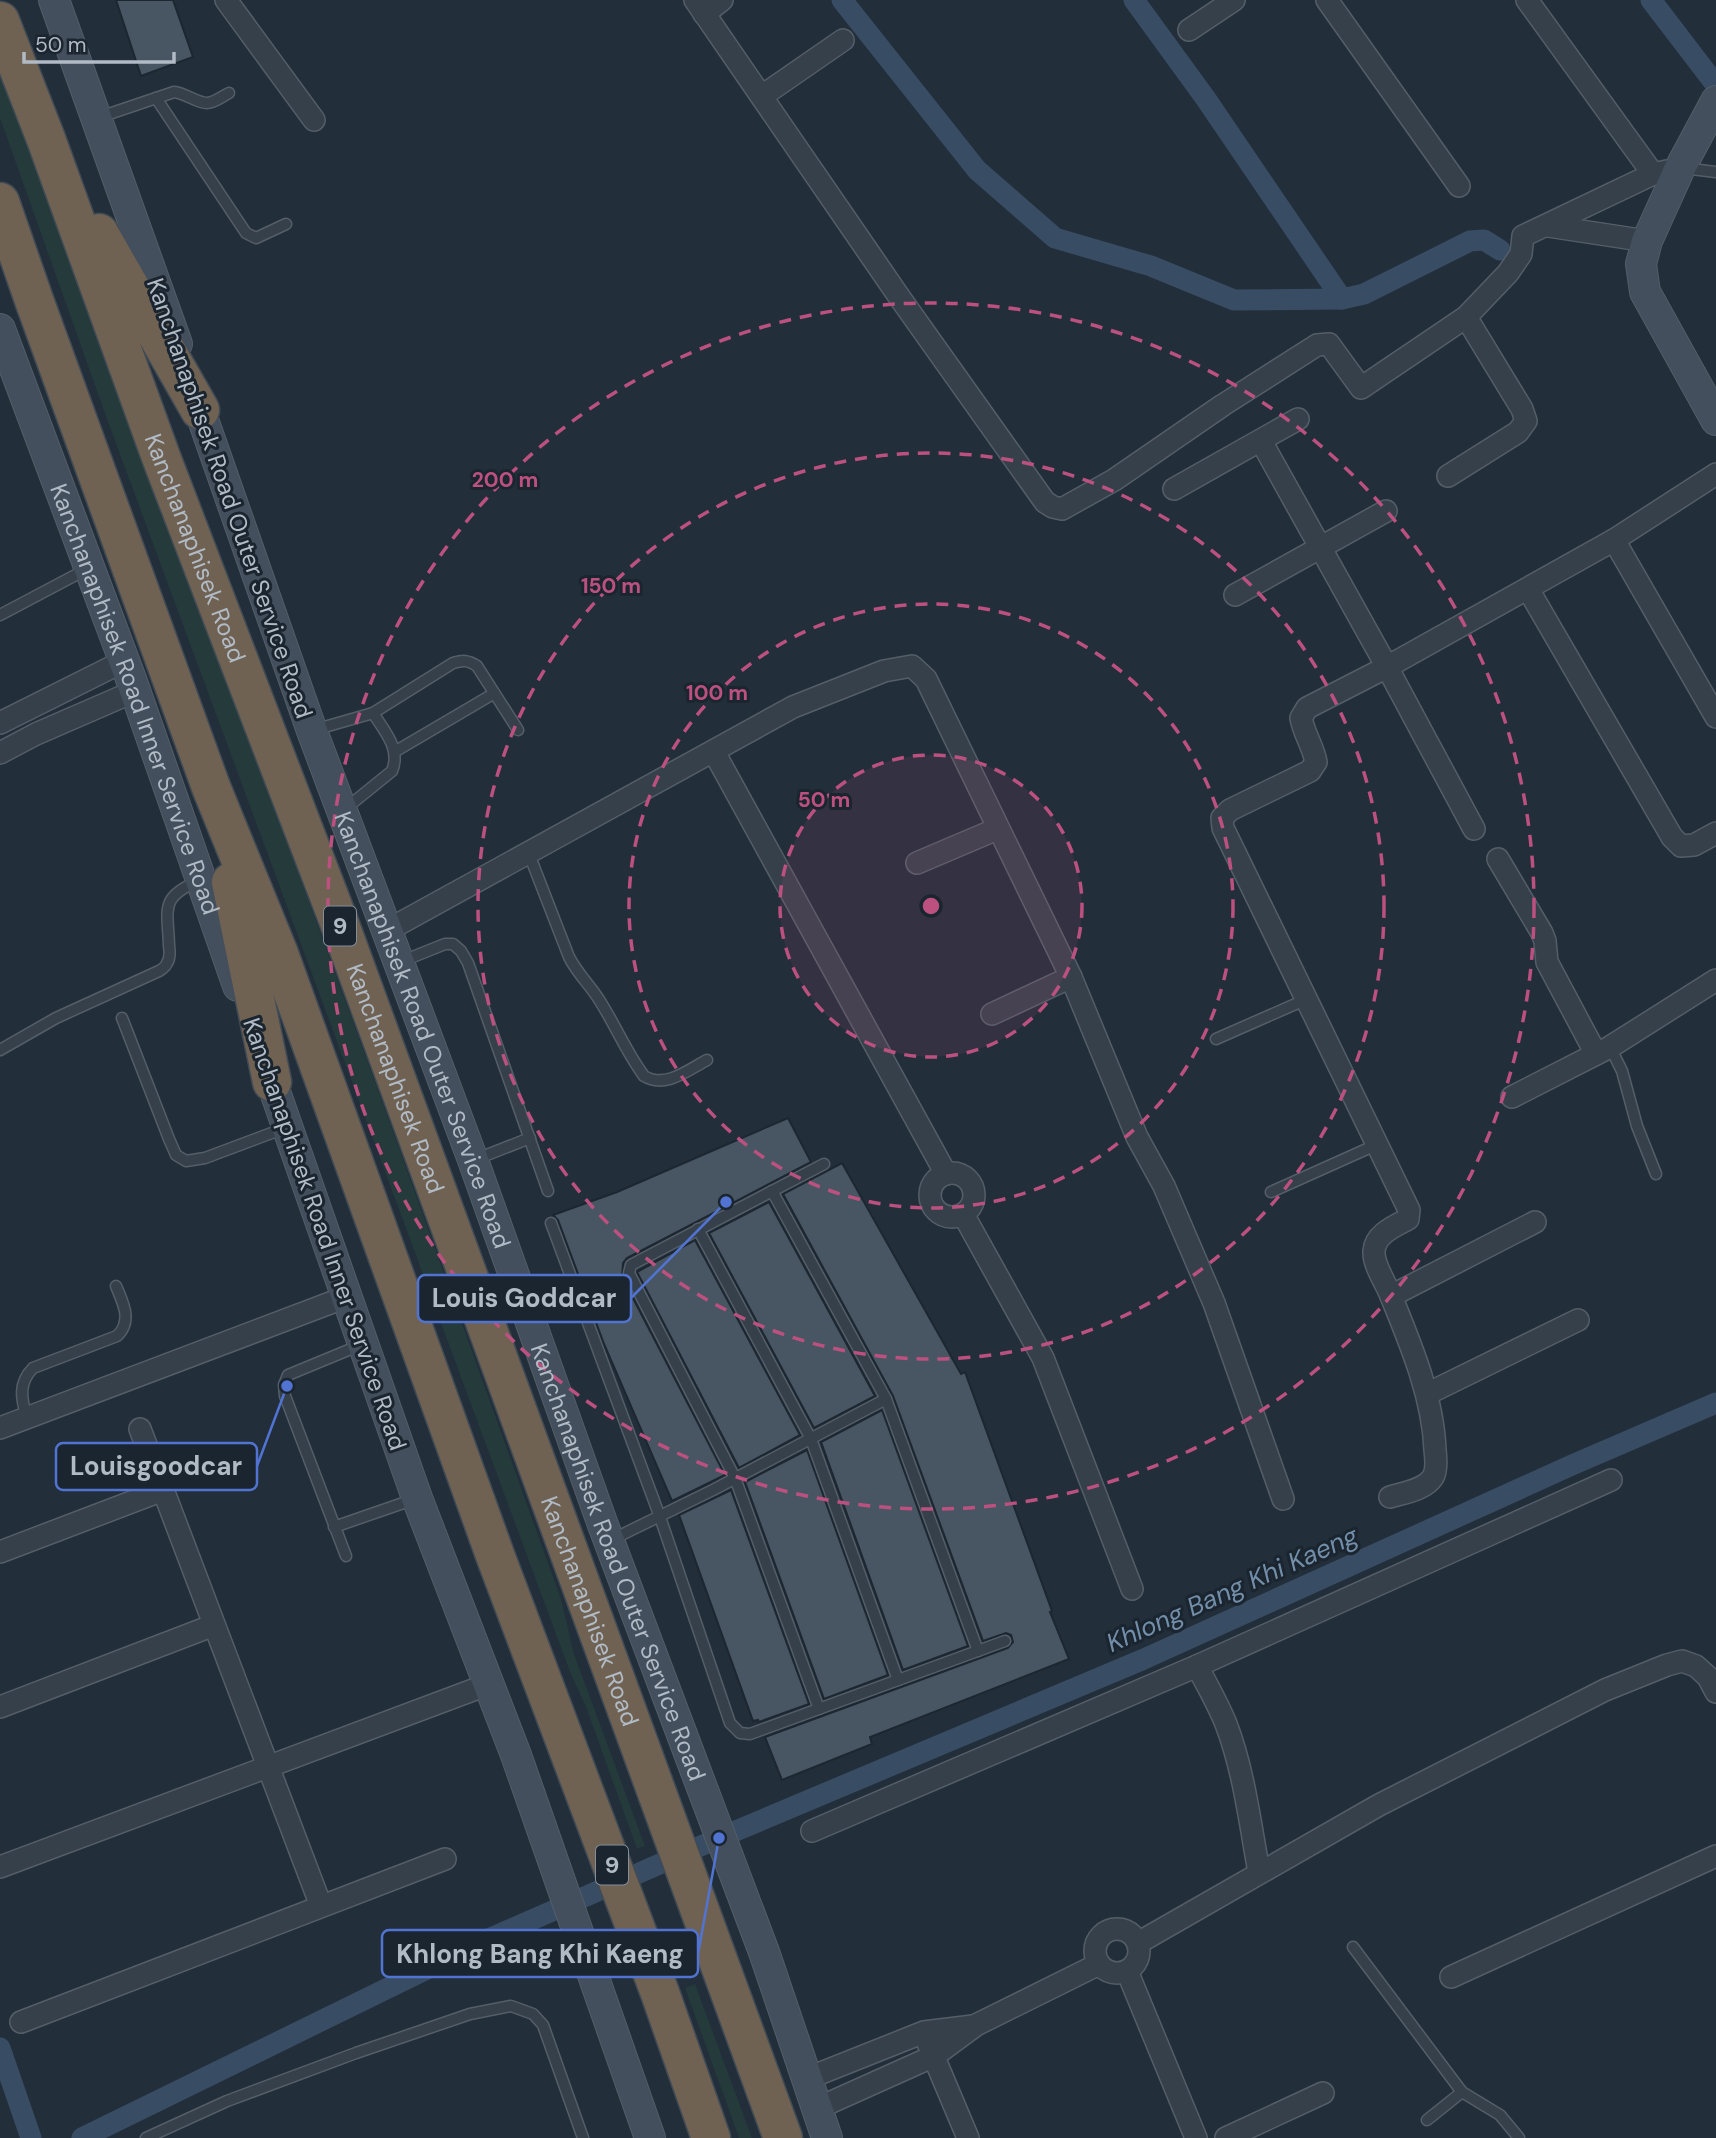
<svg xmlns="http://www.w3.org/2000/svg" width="1716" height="2138" viewBox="0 0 1716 2138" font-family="'DM Sans',sans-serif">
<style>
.green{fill:#243a3b}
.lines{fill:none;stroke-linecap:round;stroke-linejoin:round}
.canal{stroke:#384d63;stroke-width:21}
.building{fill:#485663;stroke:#1d2731;stroke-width:2}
.lane-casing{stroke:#545e68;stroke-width:13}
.street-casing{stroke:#545e68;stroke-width:24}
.secondary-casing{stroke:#545e68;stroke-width:32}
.highway-casing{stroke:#414b55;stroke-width:41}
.lane{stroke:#36404a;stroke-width:10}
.street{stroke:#36404a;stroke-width:21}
.secondary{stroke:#444f5d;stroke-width:30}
.highway{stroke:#706253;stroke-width:38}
.ring{fill:none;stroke:#bc5180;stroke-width:3.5;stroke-dasharray:12 9}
.labels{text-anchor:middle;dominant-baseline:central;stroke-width:6;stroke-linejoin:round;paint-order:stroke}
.shield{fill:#1b252f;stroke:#848e99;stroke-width:2}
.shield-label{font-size:23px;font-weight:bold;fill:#b1bbc6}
.street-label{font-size:24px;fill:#b1bbc6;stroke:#1b252f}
.water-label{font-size:26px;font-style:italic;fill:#728ea9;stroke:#1b252f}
.centre{fill:#bc5180;stroke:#1b252f;stroke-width:3.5}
.ring-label{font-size:21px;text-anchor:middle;font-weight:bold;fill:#bc5180;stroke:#1b252f;stroke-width:6;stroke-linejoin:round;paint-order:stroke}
.leader{fill:none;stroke:#5174d2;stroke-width:2.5}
.callout-dot{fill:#5174d2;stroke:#1b252f;stroke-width:2.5}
.callout{fill:#1b252f;stroke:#5174d2;stroke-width:2.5}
.callout-label{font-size:26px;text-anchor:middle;font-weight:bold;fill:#b1bbc6}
</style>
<rect width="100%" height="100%" fill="#222e3a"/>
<g class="green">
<path d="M 0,56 L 394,1134 L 561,1599 L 574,1654 L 645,1846 L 637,1849 L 586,1707 L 570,1672 L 108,422 L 0,118 Z"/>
<path d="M 695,1984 L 752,2138 L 739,2138 L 685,1988 Z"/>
</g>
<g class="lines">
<g class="canal">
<path d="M 842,0 L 977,170 L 1055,238 L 1151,266 L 1234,300 L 1342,299"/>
<path d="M 1134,0 L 1206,99 L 1342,299 L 1364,294 L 1470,241 L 1484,240 L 1500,250"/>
<path d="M 1651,0 L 1716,85"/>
<path d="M 0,2048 L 31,2138"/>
<path d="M 82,2138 L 486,1940 L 719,1838 L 1144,1659 L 1572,1465 L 1716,1403"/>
</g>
</g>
<g class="building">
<path d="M 116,0 L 173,0 L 193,57 L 141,76 Z"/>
<path d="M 788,1118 L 811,1162 L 627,1258 L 623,1263 L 622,1277 L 725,1475 L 672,1501 L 604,1344 L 558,1220 L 553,1215 L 617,1192 Z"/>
<path d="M 842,1163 L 961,1374 L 965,1372 L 1052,1611 L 1050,1612 L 1069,1659 L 870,1737 L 872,1744 L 782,1780 L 765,1737 L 1008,1648 L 1013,1642 L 1011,1635 L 1006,1633 L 983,1641 L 893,1396 L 783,1194 Z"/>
<path d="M 769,1202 L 875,1396 L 814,1428 L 709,1233 Z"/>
<path d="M 695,1240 L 800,1435 L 739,1468 L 637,1272 Z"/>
<path d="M 882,1410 L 968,1646 L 903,1670 L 821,1442 Z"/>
<path d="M 807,1450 L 888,1675 L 824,1699 L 745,1482 Z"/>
<path d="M 731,1490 L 809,1704 L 759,1722 L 758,1720 L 753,1721 L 679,1515 Z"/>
</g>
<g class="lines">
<defs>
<g id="lane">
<path d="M 156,98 L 246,233 L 256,238 L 286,224"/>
<path d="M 97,118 L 174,92 C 185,93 197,103 207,103 C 214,103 223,96 229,93"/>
<path d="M 1683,168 L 1716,172"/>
<path d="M 0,615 L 87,569"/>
<path d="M 373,713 L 453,663 C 463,660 468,660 477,666 L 518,730"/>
<path d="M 314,730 L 373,713 C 385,732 401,749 392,771 L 345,809"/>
<path d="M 396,751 L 493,694"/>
<path d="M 529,854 L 569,957 C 577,973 589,984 598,998 C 615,1024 626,1052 644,1076 C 665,1089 688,1070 707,1060"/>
<path d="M 400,962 L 445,944 L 453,944 L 461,951 L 468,963 L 548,1191"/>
<path d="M 122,1018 L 169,1139 L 176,1155 L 186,1161 L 205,1158 L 285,1128"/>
<path d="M 1216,1039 L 1307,999"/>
<path d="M 1610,1047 L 1622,1071 L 1637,1126 L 1656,1174"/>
<path d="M 0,1050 L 56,1018 L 159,971 C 162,969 166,967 167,963 C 170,959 170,951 169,946 C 168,909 159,898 198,881"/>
<path d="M 474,1160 L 530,1138"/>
<path d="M 772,1191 L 886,1399 L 978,1651"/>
<path d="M 1271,1192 L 1378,1144"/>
<path d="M 551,1223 L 660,1517 L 730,1723 L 740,1733 L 750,1734 L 1005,1641"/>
<path d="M 698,1229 L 811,1439 L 898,1680"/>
<path d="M 27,1418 C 21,1399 18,1383 33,1368 L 117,1336 C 133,1321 123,1303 116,1286"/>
<path d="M 334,1527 L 415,1499"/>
<path d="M 611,1540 L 713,1490 L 886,1399"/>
<path d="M 346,1556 L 285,1396 L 284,1385 L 288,1375 L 363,1344"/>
<path d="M 819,1709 L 735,1478 L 629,1273 L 631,1265 L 824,1164"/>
<path d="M 1353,1947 L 1462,2092 L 1500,2115 L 1519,2138"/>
<path d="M 1427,2120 L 1462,2092"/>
<path d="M 146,2138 L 227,2101 L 356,2053 L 470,2014 L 511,2006 L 533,2014 L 543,2025 L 583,2138"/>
</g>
<g id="street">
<path d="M 226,0 L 314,120"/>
<path d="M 695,0 L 900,298 L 1045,502 L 1053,507 L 1062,509 L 1114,480 L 1223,405 L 1317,345 L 1329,344 L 1361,388 L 1466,317 L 1508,273 L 1521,254 L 1523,236 L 1653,174"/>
<path d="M 1327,0 L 1459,186"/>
<path d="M 1527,0 L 1653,174 L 1667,171"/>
<path d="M 704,14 L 722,0"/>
<path d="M 1189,30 L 1234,0"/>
<path d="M 762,96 L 843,40"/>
<path d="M 1548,226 L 1647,241"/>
<path d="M 1261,441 L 1387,667 L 1474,829"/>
<path d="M 1448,476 L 1518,432 L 1526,421 L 1522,409 L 1466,317"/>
<path d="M 1174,489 L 1298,419"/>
<path d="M 1614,540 L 1716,717"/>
<path d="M 1528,589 L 1672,837 L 1681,846 L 1694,845 L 1716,833"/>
<path d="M 1235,595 L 1386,511"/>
<path d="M 0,723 L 124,661"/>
<path d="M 714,752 L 946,1174"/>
<path d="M 0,753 L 36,734 L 135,691"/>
<path d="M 1498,859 L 1542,933 L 1545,941 L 1547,962 L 1596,1054"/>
<path d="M 917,863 L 997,829"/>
<path d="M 388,930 L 793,707 L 884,671 L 912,666 L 926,679 L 1071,977 L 1137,1137 L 1164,1186 L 1214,1303 L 1283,1499"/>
<path d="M 992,1014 L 1071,977"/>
<path d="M 1512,1097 L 1610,1047 L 1716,980"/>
<circle cx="952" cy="1195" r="22"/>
<path d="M 963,1214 L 1043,1358 L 1132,1589"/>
<path d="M 1391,1296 L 1535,1222"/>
<path d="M 1427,1394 L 1578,1320"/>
<path d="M 0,1428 L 346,1297"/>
<path d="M 140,1429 L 321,1906"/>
<path d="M 1390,1497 C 1403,1493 1425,1490 1433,1477 C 1437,1470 1436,1458 1435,1450 C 1433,1397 1411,1345 1391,1296 C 1386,1283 1373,1265 1374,1251 C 1375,1234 1395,1226 1408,1219 L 1409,1210 L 1223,828 L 1222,818 L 1230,810 L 1310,771 L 1316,762 C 1313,746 1304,734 1301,718 L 1307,708 L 1387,667 L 1614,540 L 1716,474"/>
<path d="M 0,1552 L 163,1490"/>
<path d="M 1197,1666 C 1207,1685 1218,1704 1226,1724 C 1244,1771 1250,1823 1259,1872"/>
<path d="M 0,1707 L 214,1625"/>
<path d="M 812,1831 L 1197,1666 L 1611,1480"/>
<path d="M 0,1867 L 489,1684"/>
<circle cx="1117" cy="1951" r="22"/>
<path d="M 1138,1943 L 1379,1805 L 1605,1690 L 1667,1665 L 1682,1661 L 1696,1666 L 1708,1677 L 1716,1692"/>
<path d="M 1127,1971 L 1196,2138"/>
<path d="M 1451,1977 L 1716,1856"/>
<path d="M 21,2022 L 445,1859"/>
<path d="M 928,2043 L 968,2138"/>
<path d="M 806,2079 L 924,2032 L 973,2026"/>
<path d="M 816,2109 L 934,2056 L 976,2025 L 1099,1964"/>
<path d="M 1226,2138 L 1323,2093"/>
</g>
<g id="secondary">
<path d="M 54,0 L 177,344"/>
<path d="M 1716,101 L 1680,168 L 1647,241 L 1641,264 L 1645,292 L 1716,420"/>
<path id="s1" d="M 0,329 L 131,679 L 238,986"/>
<path id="s2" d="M 193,391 L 312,731 L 473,1160 L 603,1525 L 764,1952 L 827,2138"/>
<path d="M 265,1063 L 417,1498 L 516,1755 L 650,2138"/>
</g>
<g id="highway">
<path id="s3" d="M 0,21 L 46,139 L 161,457 L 339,922 L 783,2138"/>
<path d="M 0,202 L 34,300 L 211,787 L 279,954 L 495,1555 L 660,1993 L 711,2138"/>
<path d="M 99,233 L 200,410"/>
<path d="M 231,882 L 272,1082"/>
</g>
</defs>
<use href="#lane" class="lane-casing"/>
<use href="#street" class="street-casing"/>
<use href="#secondary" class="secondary-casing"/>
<use href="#highway" class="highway-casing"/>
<use href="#lane" class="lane"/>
<use href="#street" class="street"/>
<use href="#secondary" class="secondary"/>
<use href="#highway" class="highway"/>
</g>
<circle cx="931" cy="906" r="151" fill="#bc5180" fill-opacity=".12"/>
<g class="ring">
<circle cx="931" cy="906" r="151"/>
<circle cx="931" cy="906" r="302"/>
<circle cx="931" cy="906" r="453"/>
<circle cx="931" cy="906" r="603"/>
</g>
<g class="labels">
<g class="shield">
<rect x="324" y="906.5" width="32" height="39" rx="5"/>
<rect x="596" y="1845.5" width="32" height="39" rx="5"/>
</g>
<g class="shield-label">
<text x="340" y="926">9</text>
<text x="612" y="1865">9</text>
</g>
<g class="street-label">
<text transform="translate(230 498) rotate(71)">Kanchanaphisek Road Outer Service Road</text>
<text stroke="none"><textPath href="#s3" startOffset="562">Kanchanaphisek Road</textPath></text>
<text stroke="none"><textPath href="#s1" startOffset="394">Kanchanaphisek Road Inner Service Road</textPath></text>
<text stroke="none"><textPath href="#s2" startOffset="679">Kanchanaphisek Road Outer Service Road</textPath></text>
<text stroke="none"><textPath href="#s3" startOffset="1129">Kanchanaphisek Road</textPath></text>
<text transform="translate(325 1234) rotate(71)">Kanchanaphisek Road Inner Service Road</text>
<text stroke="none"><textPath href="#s2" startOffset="1246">Kanchanaphisek Road Outer Service Road</textPath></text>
<text stroke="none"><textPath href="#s3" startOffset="1696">Kanchanaphisek Road</textPath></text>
</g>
<g class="water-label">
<text transform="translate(1232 1589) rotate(-24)">Khlong Bang Khi Kaeng</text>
</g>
</g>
<circle cx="931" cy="906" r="10" class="centre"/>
<g class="ring-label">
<text x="505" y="487">200 m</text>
<text x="611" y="593">150 m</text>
<text x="717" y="700">100 m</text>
<text x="824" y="807">50 m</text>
</g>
<path class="leader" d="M726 1202L631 1298M287 1386L257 1466M719 1838L698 1954"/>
<g class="callout-dot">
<circle cx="726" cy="1202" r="7"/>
<circle cx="287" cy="1386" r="7"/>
<circle cx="719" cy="1838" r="7"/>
</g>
<g class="callout">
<rect x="418" y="1275" width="213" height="47" rx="7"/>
<rect x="56" y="1443" width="201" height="47" rx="7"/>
<rect x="382" y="1930" width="316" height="47" rx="7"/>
</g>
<g class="callout-label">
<text x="524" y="1307">Louis Goddcar</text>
<text x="156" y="1475">Louisgoodcar</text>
<text x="540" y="1963">Khlong Bang Khi Kaeng</text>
</g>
<path d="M24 52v10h150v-10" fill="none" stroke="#b1bbc6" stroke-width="3.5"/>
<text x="35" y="52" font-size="21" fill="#b1bbc6" stroke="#1b252f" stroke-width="5" paint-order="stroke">50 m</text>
</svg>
